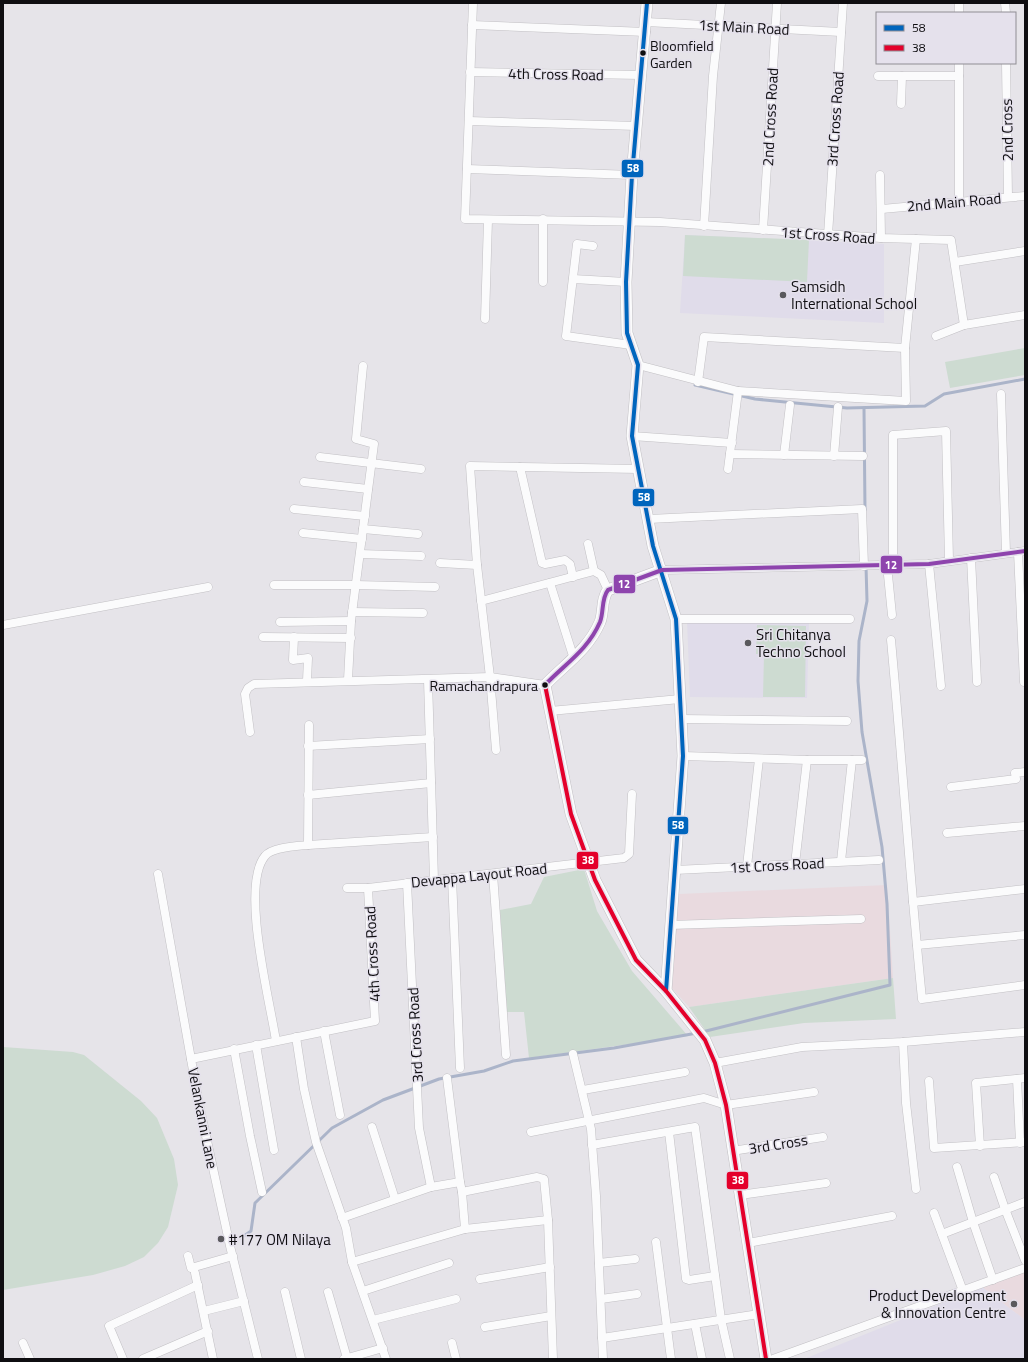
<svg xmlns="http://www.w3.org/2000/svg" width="1028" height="1362" viewBox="0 0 1028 1362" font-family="'Titillium Web',sans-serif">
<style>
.industrial{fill:#e9dadf}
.education{fill:#e0dcea}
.green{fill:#cddbd1}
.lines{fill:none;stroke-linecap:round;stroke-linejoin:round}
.stream{stroke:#abb4c9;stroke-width:3}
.street-casing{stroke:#c2c0c4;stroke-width:9}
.secondary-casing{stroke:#c2c0c4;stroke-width:12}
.street{stroke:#fbfbfc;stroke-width:8}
.secondary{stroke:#fbfbfc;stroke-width:11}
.bus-1-casing{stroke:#e5e1ec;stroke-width:7}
.bus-2-casing{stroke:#e5e1ec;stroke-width:7}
.bus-3-casing{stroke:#e5e1ec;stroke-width:7}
.bus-1{stroke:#0065bd;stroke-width:4}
.bus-2{stroke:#e4002b;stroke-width:4}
.bus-3{stroke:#8e44ad;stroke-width:4}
.bus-dot{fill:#0f0e11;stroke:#e5e1ec;stroke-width:1.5}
.poi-dot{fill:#5a595d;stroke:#e5e1ec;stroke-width:1.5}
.labels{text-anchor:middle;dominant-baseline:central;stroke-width:3;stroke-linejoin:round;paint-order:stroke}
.bus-label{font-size:14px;fill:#0f0e11;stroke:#e5e1ec;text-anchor:start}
.street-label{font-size:15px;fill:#0f0e11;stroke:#e5e1ec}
.poi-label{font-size:15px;fill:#0f0e11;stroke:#e5e1ec;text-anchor:start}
.line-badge{stroke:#e5e1ec;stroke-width:1.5}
.badge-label{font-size:11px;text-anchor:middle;font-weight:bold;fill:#fff}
</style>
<rect width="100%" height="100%" fill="#e6e4e9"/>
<g class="industrial">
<path d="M 887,885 L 893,978 L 689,1007 L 671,987 L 679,894 Z"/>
<path d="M 1025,1272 L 1025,1320 L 982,1287 Z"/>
</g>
<g class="education">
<path d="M 685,235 L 884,244 L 884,323 L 680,313 Z"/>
<path d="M 687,620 L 809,621 L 807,698 L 690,697 Z"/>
<path d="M 982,1287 L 1025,1320 L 1025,1359 L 804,1359 Z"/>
</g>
<g class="green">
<path d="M 685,235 L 809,240 L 807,282 L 683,276 Z"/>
<path d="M 1025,348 L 1025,375 L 950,388 L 945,362 Z"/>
<path d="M 757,625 L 806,626 L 805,697 L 763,697 L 764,654 L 756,654 Z"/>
<path d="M 584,869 L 597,911 L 632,971 L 688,1036 L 529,1058 L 524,1012 L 507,1012 L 500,910 L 531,904 L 544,877 Z"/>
<path d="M 893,978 L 896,1019 L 804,1023 L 710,1037 L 689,1007 Z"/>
<path d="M 3,1047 L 73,1052 L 84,1055 L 141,1101 L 157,1118 L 174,1159 L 178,1185 L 168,1227 L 158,1243 L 144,1257 L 125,1266 L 93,1275 L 3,1290 Z"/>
</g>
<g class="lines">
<g class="stream">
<path d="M 695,385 L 755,399 L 847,408 L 925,406 L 944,394 L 1025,379"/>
<path d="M 864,408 L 865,510"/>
<path d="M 702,1032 L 890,985 L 887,904 L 882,847 L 862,732 L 858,681 L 859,641 L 867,601 L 866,566"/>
<path d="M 241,1238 L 251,1231 L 255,1203 L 332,1128 L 383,1100 L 439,1079 L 484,1071 L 513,1061 L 614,1048 L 697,1033"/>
</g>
<defs>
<g id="street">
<path d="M 473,3 L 465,219 L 660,222 L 881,238 L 951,240 L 964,325"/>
<path d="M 959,3 L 959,13"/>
<path d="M 1005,3 L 1006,13"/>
<path d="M 646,22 L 841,32"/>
<path d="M 472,25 L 646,32"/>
<path d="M 1006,63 L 1008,197"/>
<path d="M 470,72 L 642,75"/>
<path d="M 878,76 L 959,76"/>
<path d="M 901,104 L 902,76"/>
<path d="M 469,121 L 637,126"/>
<path d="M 467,169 L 632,175"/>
<path d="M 880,175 L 881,238"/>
<path d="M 959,202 L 959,63"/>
<path d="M 882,209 L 1025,196"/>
<path d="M 704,226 L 713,76 L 721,3"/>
<path d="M 763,230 L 777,3"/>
<path d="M 828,235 L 843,3"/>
<path d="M 593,246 L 577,244 L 566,336 L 631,345"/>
<path d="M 955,262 L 1025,251"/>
<path d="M 573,279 L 626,282"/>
<path d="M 543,282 L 543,219"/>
<path d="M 485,319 L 488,220"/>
<path d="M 936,336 L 964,325 L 1025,315"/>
<path d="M 638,365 L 738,391 L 906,401 L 905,348 L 916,239"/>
<path d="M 698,382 L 704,337 L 905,348"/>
<path d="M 1001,394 L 1006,553"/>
<path d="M 632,436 L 732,443"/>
<path d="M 730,454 L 863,456"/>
<path d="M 784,455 L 790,405"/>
<path d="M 834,456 L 838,407"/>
<path d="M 320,457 L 421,469"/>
<path d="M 520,467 L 542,563 L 545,564 L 565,560 L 570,564 L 573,577"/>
<path d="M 728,469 L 738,391"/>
<path d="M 304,482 L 368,489"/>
<path d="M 294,509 L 365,516"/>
<path d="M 649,519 L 862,509 L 864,566"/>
<path d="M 363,529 L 418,534"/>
<path d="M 303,533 L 362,539"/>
<path d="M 588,544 L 594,571"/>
<path d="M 1018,552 L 1024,682"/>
<path d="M 360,554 L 421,556"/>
<path d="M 971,558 L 977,682"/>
<path d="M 440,563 L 477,565"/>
<path d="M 929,564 L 941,686"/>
<path d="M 887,565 L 892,615"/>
<path d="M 893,565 L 893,435 L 946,431 L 949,560"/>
<path d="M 662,570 L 929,564 L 1025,551"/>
<path d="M 550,583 L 574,659"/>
<path d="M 274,585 L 356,585 L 435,587"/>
<path d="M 481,601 L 594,571 L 601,575 L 608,590"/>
<path d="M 352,612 L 423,613"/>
<path d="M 676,619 L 850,619"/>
<path d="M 280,622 L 351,621"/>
<path d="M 3,625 L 208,587"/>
<path d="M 263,637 L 351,638"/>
<path d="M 294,637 L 293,660 L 308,658 L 307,681"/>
<path d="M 891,640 C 902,759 910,879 922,999 L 1025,985"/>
<path d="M 348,680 L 351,621 L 374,444 L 356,439 L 363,366"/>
<path d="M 428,680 L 434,880"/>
<path d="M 550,711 L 680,699"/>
<path d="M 681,719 L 847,721"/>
<path d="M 309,725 L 308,845 L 433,837"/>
<path d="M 250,732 L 245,694 L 248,688 L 254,684 L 490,677 L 545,685"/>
<path d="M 308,746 L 430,739"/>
<path d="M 496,750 L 490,677 L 477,565 L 470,466 L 639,469"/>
<path d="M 683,756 L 807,760 L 862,760"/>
<path d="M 951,787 L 1016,779 L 1015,773 L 1025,772"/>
<path d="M 308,795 L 431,783"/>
<path d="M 947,833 L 1025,826"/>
<path d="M 841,861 L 852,760"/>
<path d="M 795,864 L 807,760"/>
<path d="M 747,866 L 759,759"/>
<path d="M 675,870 L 879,860"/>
<path d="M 158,874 L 199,1104 L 230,1246 L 258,1359"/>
<path d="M 493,874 L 506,1055"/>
<path d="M 452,878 L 460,1068"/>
<path d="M 407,883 L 419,1128 L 431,1187"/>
<path d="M 347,888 L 368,888 L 624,858 L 629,854 L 632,794"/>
<path d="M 913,902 L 1025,889"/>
<path d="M 670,925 L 861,919"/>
<path d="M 917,945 L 1025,935"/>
<path d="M 324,1031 L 340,1115"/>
<path d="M 296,1037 L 304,1089 L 316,1142 L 346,1228 L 352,1262 L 386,1359"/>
<path d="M 276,1041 C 270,1001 240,886 265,856 C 272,847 298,846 308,845"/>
<path d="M 903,1042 L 906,1103 L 916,1189"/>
<path d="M 256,1045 L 274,1150"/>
<path d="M 234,1049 L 250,1136 L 262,1192"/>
<path d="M 573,1054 L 591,1129 L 596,1196 L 603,1359"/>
<path d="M 191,1059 L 375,1021 L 368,888"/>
<path d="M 715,1063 L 802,1047 L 903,1042 L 1025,1032"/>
<path d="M 447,1078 L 460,1182"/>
<path d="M 1017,1079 L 1020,1143"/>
<path d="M 929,1081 L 934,1148 L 1025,1142"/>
<path d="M 583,1090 L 685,1072"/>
<path d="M 372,1127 L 395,1199"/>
<path d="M 531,1132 L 704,1098 L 726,1105 L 814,1092"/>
<path d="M 669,1132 L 686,1279 L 689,1280 L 715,1276"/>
<path d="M 592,1145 L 695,1127 L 721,1319 L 730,1359"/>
<path d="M 980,1146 L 976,1083 L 1025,1078"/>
<path d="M 732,1151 L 823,1137"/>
<path d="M 957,1167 L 973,1222 L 993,1280"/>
<path d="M 994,1177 L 1005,1209 L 1025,1260"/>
<path d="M 462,1192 L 465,1229"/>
<path d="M 740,1195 L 826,1183"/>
<path d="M 934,1213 L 963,1291"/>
<path d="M 342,1218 L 431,1187 L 460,1182 L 462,1192 L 537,1177 L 544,1179 L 548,1220 L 553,1359"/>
<path d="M 942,1234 L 1025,1202"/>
<path d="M 656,1242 L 671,1359"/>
<path d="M 748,1243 L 892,1216"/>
<path d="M 188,1256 L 191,1268 L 233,1256"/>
<path d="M 352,1262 L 465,1229 L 548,1220"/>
<path d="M 599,1263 L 635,1259"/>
<path d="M 195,1273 L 213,1359"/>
<path d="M 480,1279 L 550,1267"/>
<path d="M 363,1291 L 449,1263"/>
<path d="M 285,1292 L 301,1359"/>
<path d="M 328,1292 L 347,1358"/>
<path d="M 601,1299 L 637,1294"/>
<path d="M 204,1311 L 244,1301"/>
<path d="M 373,1320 L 456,1299"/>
<path d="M 695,1324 L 702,1359"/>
<path d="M 485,1327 L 551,1316"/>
<path d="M 602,1338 L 759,1314"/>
<path d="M 23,1343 L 30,1359"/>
<path d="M 452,1343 L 456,1359"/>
<path d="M 123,1359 L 109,1326 L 198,1285"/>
<path d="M 143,1359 L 208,1331"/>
<path d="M 344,1359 L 383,1348"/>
<path d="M 773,1359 L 1025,1268"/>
</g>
<g id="secondary">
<path d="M 647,3 L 632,175 L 626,282 L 627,333 L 638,365 L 632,436 L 653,546 L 676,619 L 683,756 L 666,991"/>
<path d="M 662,570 L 608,590 C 601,599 604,612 600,622 C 588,650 565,664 545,685 L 571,814 L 595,880 L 636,960 L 666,991 L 705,1040 L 715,1063 L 726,1105 L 766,1359"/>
</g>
</defs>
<use href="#street" class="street-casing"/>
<use href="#secondary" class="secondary-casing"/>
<use href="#street" class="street"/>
<use href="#secondary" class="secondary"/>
<defs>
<path id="bus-1" d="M 647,3 L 632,175 L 626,282 L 627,333 L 638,365 L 632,436 L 653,546 L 676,619 L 683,756 L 666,991"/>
<path id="bus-2" d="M 545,685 L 571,814 L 595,880 L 636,960 L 666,991 L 705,1040 L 715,1063 L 726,1105 L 766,1359"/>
<path id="bus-3" d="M 545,685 C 565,664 588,650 600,622 C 604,612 601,599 608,590 L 662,570 L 929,564 L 1025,551"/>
</defs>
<use href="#bus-1" class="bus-1-casing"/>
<use href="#bus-2" class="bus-2-casing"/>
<use href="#bus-3" class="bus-3-casing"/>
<use href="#bus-1" class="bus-1"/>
<use href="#bus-2" class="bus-2"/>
<use href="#bus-3" class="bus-3"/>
</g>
<g class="bus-dot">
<circle cx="643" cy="53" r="3.5"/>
<circle cx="545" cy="685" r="3.5"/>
</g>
<g class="poi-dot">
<circle cx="783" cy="295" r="4"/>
<circle cx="748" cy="643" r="4"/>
<circle cx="221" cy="1239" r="4"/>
<circle cx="1014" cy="1304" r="4"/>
</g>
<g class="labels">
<g class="bus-label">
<text x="650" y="45">Bloomfield<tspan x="650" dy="17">Garden</tspan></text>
<text x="538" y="685" text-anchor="end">Ramachandrapura</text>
</g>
<g class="street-label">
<text transform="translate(744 27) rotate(3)">1st Main Road</text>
<text transform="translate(556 74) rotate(1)">4th Cross Road</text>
<text transform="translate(770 117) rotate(-87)">2nd Cross Road</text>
<text transform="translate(835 119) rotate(-86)">3rd Cross Road</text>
<text transform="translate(1007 130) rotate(-91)">2nd Cross</text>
<text transform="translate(954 202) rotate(-5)">2nd Main Road</text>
<text transform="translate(828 235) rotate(4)">1st Cross Road</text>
<text transform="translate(777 865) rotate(-3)">1st Cross Road</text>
<text transform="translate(479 875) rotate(-6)">Devappa Layout Road</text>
<text transform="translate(372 954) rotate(-93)">4th Cross Road</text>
<text transform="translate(415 1035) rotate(-93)">3rd Cross Road</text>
<text transform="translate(203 1118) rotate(79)">Velankanni Lane</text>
<text transform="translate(778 1144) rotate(-9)">3rd Cross</text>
</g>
<g class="poi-label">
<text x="791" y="286">Samsidh<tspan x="791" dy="17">International School</tspan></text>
<text x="756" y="634">Sri Chitanya<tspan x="756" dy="17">Techno School</tspan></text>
<text x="229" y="1239">#177 OM Nilaya</text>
<text x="1006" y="1295" text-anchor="end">Product Development<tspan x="1006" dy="17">&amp; Innovation Centre</tspan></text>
</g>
</g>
<g class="line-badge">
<rect x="621" y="159" width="23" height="19" rx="4" fill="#0065bd"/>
<rect x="632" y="488" width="23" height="19" rx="4" fill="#0065bd"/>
<rect x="880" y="555" width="23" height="19" rx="4" fill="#8e44ad"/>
<rect x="613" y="574" width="23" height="20" rx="4" fill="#8e44ad"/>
<rect x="667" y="816" width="22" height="19" rx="4" fill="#0065bd"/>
<rect x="576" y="851" width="23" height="19" rx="4" fill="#e4002b"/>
<rect x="726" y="1171" width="23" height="19" rx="4" fill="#e4002b"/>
</g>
<g class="badge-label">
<text x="633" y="172">58</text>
<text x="644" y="501">58</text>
<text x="891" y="569">12</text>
<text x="624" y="588">12</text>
<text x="678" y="829">58</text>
<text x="588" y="864">38</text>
<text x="738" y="1184">38</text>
</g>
<rect width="1028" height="1362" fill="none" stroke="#0f0e11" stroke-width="8"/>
<rect x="876" y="12" width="140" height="52" fill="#e5e1ec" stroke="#8f8d94"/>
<rect x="884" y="25" width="20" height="6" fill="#0065bd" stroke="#8f8d94"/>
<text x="912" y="32" font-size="12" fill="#0f0e11">58</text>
<rect x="884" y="45" width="20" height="6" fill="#e4002b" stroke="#8f8d94"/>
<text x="912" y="52" font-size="12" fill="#0f0e11">38</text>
</svg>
